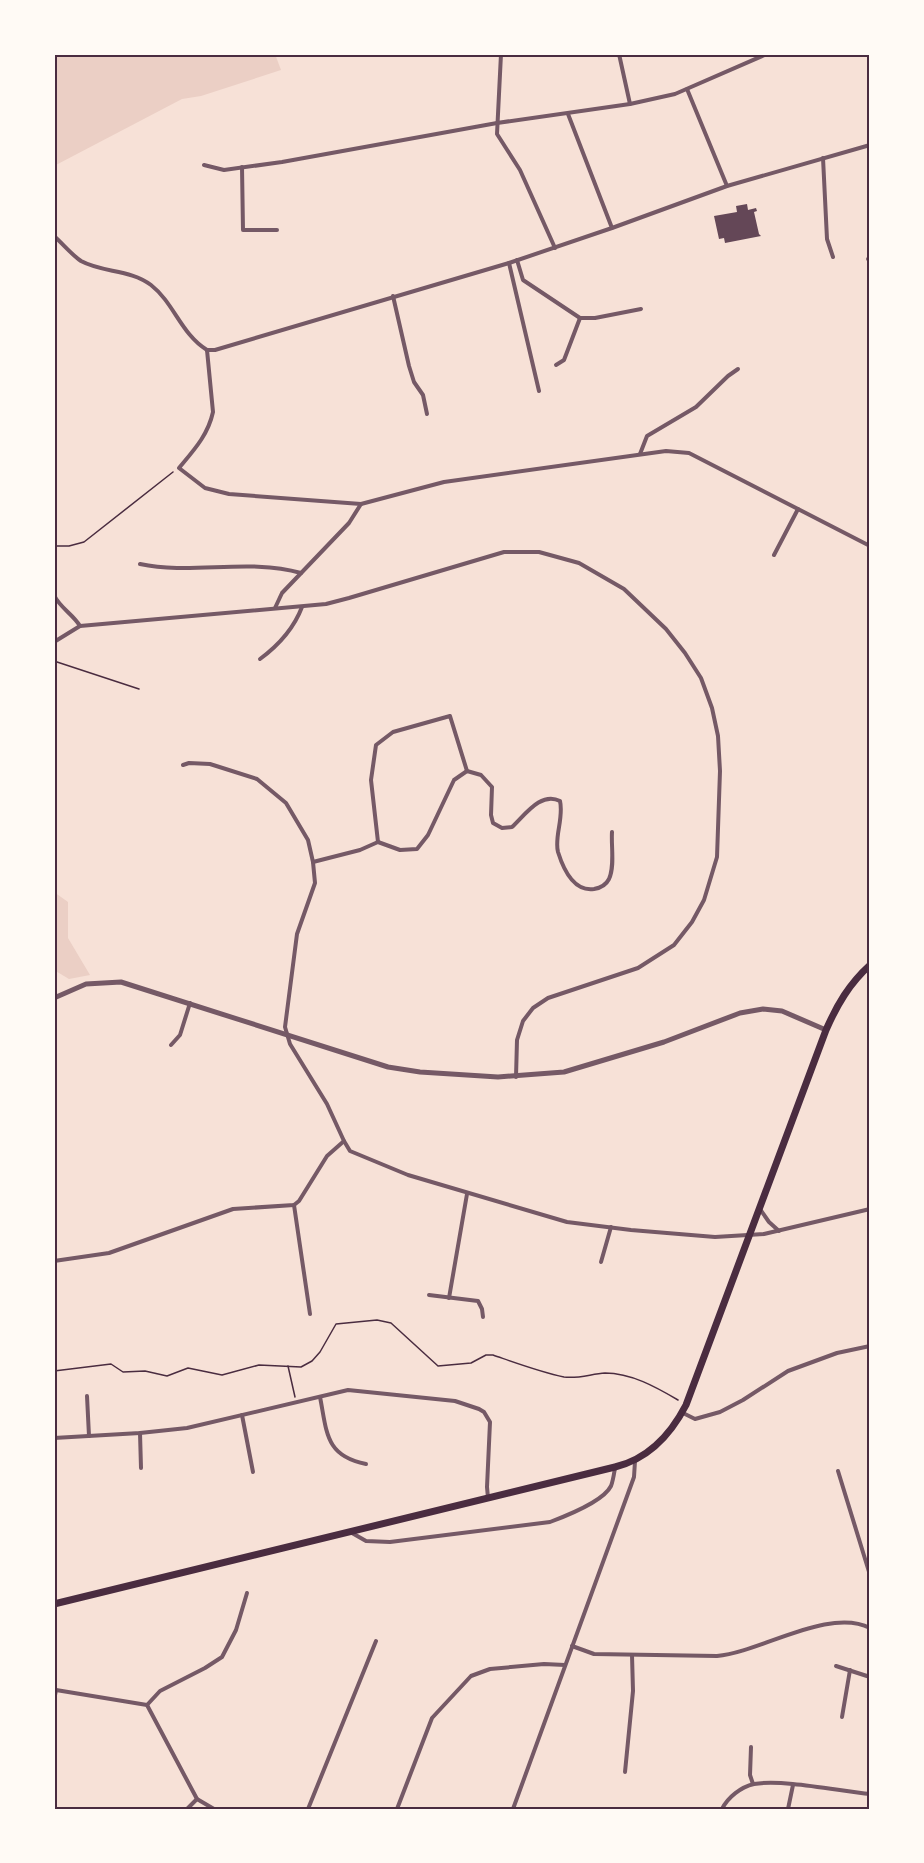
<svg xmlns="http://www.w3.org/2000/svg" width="924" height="1863" viewBox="0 0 924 1863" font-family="Signika,sans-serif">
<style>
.green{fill:#ebcfc5}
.building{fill:#644757}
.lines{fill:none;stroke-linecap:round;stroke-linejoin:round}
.path{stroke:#4a2c40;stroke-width:1.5}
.minor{stroke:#755966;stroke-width:4}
.tertiary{stroke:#755966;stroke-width:5}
.primary{stroke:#4a2c40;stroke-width:7}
.neatline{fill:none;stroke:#4a2c40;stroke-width:2}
</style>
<rect width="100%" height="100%" fill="#f7e1d7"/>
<g class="green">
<path d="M 54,54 L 275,54 L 281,70 L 201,96 L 182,99 L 54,166 Z"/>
<path d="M 54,892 L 68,902 L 68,938 L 90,975 L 69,979 L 54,970 Z"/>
</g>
<path class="building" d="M 747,204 L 748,210 L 756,208 L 757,211 L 754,212 L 759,234 L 761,236 L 725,243 L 724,238 L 719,239 L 714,216 L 737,212 L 736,206 Z"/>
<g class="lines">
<g class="path">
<path d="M 54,546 L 69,546 L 84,542 L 173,472"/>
<path d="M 54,661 L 139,689"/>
<path d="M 288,1366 L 295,1397"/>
<path d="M 54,1371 L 111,1364 L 123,1372 L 145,1371 L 167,1376 L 188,1368 L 222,1375 L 259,1365 L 301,1367 L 312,1361 L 320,1352 L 336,1324 L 377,1320 L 391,1323 L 438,1366 L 471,1363 L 486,1355 L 493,1355 C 516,1363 540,1372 564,1377 C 578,1379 591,1374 605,1373 C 631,1373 656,1387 678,1400"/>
</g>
<g class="minor">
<path d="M 501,54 L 497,134 L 520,170 L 555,248"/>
<path d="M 619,54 L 630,104"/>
<path d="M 687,89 L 727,186"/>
<path d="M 568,114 L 612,228"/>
<path d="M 823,158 L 827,239 L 833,257"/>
<path d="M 204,165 L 224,170 L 282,162 L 497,123 L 630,104 L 675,94 L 767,54"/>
<path d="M 242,167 L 243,230 L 277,230"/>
<path d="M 54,236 C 63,244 72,255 81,261 C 103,273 130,269 151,285 C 174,303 181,334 207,350"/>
<path d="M 868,259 L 870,259"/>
<path d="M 517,260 L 523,280 L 580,318 L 595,318 L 641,309"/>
<path d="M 509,263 L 539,391"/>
<path d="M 393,296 L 409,366 L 414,382 L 423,395 L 427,414"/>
<path d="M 207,350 L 215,350 L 509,263 L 612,228 L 727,186 L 870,145"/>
<path d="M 207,350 L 213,412 C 208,435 194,450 179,468 L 205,488 L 229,494 L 361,504"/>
<path d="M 556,365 L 564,360 L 580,318"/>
<path d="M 640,454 L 647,436 L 696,407 L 728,376 L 738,369"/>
<path d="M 774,555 L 798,509"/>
<path d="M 140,564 C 192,575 248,558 301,573"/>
<path d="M 54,595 C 60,608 73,614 80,626"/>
<path d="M 275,608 L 282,593 L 349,523 L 361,504 L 444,482 L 666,451 L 689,453 L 870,546"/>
<path d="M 54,642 L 80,626 L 326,604 L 349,598 L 504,552 L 539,552 L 579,563 L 624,589 L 666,629 L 685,653 L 701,678 L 712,708 L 718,736 L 720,771 L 717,857 L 704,900 L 692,922 L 674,945 L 638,968 L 548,998 L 533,1008 L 523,1021 L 517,1040 L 516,1077"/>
<path d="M 260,659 C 279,645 294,628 302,607"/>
<path d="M 183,765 L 189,763 L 210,764 L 257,779 L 286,803 L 308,840 L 313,862 L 315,883 L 297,934 L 285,1027 L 290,1044 L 327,1104 L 344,1141 L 350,1151 L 408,1175 L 567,1222 L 631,1230 L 715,1237 L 764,1234 L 870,1209"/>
<path d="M 378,842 L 371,780 L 376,745 L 393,732 L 450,716 L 467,771"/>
<path d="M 313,862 L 360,850 L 378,842 L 400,850 L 417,849 L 428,835 L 454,780 L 467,771 L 481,775 L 492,787 L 491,815 L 493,823 L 502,828 L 512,827 C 525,815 541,791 560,801 C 564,818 554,837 558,852 C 563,868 573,892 594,889 C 600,888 606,885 609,879 C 615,866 611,846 612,832"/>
<path d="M 171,1045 L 180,1035 L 190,1003"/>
<path d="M 294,1205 L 310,1314"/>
<path d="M 760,1209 L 769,1222 L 779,1231"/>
<path d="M 54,1261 L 109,1253 L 233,1209 L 294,1205 L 299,1201 L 327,1156 L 344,1141"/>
<path d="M 601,1262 L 611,1227"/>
<path d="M 429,1295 L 478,1301 L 482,1309 L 483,1317"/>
<path d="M 449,1298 L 467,1194"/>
<path d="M 87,1396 L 89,1436"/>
<path d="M 320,1397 C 327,1432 325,1456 366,1464"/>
<path d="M 683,1413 L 695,1419 L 720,1412 L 743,1400 L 788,1371 L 837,1353 L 870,1346"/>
<path d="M 242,1415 L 253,1472"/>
<path d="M 140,1433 L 141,1468"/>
<path d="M 54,1438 L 140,1433 L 187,1428 L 348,1390 L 455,1401 L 479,1409 L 484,1412 L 490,1422 L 487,1487 L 488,1498"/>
<path d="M 838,1471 L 870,1575"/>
<path d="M 352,1533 L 366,1541 L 390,1542 L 550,1522 C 566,1516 603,1502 611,1486 C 613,1481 614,1474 615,1468"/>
<path d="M 572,1646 L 594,1654 L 717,1656 C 761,1652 829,1607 870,1628"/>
<path d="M 836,1666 L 870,1677"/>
<path d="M 54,1688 L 56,1690 L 147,1705 L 197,1799 L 214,1809"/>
<path d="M 54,1700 L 56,1690"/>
<path d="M 147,1705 L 160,1691 L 205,1668 L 222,1657 L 236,1630 L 247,1593"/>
<path d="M 842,1717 L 850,1670"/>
<path d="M 751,1747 L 750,1775 L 753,1784"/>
<path d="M 625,1772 L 633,1691 L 632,1655"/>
<path d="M 187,1809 L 197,1799"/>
<path d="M 308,1809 L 376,1641"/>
<path d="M 397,1809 L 432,1718 L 471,1676 L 490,1669 L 544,1664 L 565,1665"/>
<path d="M 513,1809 L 634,1477 L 635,1461"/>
<path d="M 722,1809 C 728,1797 741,1787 754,1784 C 783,1779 839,1791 870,1794"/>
<path d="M 788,1809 L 793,1785"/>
</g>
<path class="tertiary" d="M 54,998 L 86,984 L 121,982 L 388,1067 L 420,1072 L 498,1077 L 564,1072 L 664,1042 L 740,1013 L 763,1009 L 782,1011 L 826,1030"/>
<path class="primary" d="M 54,1604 L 615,1467 C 648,1459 671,1434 686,1405 L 826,1030 C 837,1005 849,984 870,965"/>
</g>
<rect width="924" height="1863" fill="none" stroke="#fffaf5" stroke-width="111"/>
<rect x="56" y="56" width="812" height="1752" class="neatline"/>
</svg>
